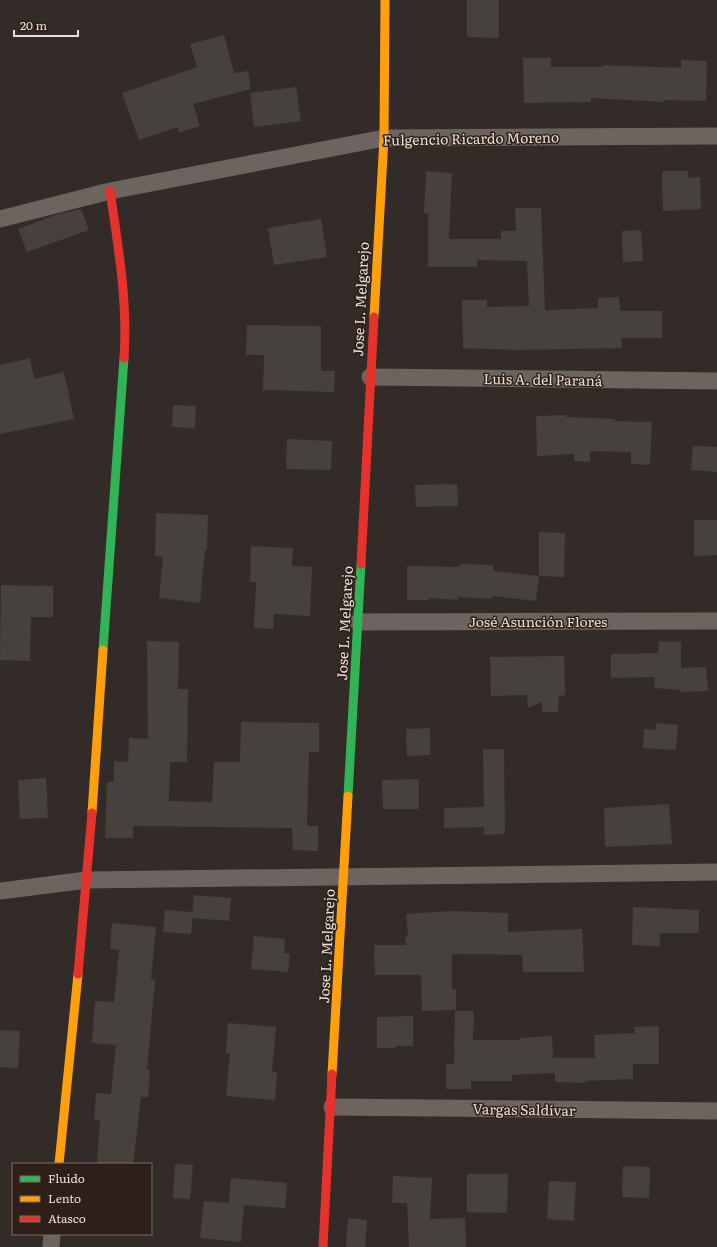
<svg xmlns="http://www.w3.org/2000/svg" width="717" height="1247" viewBox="0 0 717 1247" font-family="Literata,serif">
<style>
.building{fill:#47413d}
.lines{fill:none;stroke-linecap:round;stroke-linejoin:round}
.street{stroke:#6e645f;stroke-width:17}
.fast{stroke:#30b455;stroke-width:9}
.slow{stroke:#ff9f0a;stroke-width:9}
.jam{stroke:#e5322d;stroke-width:9}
.labels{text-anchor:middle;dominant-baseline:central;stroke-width:3;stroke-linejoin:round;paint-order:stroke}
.street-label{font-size:14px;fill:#e7ded8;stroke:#2e2018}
</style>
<rect width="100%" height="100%" fill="#332b27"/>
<g class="building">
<path d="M 467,0 L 499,0 L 499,38 L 467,37 Z"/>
<path d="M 224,35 L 234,73 L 248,71 L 251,89 L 193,104 L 200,126 L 179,133 L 177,127 L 139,140 L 122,93 L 197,67 L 190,44 Z"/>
<path d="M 523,58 L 551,58 L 551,67 L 603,67 L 603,65 L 681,68 L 681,60 L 707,61 L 706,101 L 664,100 L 664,102 L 591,98 L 591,102 L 524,103 Z"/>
<path d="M 296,87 L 301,121 L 254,127 L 250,93 Z"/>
<path d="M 426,171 L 452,173 L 449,239 L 501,239 L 501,231 L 516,231 L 515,208 L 541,208 L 545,310 L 598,308 L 598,298 L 619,297 L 620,311 L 662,311 L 662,338 L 621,338 L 622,348 L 517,350 L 463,348 L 462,300 L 487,300 L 487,307 L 529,306 L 527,261 L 477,260 L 477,267 L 428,267 L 428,213 L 424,213 Z"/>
<path d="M 662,171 L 688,171 L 689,178 L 700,177 L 701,209 L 663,211 Z"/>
<path d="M 81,209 L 89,230 L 27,252 L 18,229 L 58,214 Z"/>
<path d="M 321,219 L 327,257 L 274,265 L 268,228 Z"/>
<path d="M 641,230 L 643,261 L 623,262 L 622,231 Z"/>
<path d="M 247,325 L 321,326 L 321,371 L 335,371 L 334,392 L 263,390 L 264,355 L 246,355 Z"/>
<path d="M 30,358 L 34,379 L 64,372 L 74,419 L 0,434 L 0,365 Z"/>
<path d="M 173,405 L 196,406 L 195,428 L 172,427 Z"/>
<path d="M 566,415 L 566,417 L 615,419 L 615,421 L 652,422 L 650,465 L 631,464 L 631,452 L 590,451 L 590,462 L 574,461 L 574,454 L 537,456 L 536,416 Z"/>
<path d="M 287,439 L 332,441 L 331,470 L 286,469 Z"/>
<path d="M 693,446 L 717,447 L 717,472 L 691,470 Z"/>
<path d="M 457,484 L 458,506 L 416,507 L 415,485 Z"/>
<path d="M 156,513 L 208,515 L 207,550 L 205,550 L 200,603 L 159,598 L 163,557 L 155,556 Z"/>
<path d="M 694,520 L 717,520 L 717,555 L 694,556 Z"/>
<path d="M 539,532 L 565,533 L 564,577 L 539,576 Z"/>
<path d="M 251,546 L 293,548 L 292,566 L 312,567 L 310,616 L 274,614 L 273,629 L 254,628 L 256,582 L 250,582 Z"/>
<path d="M 460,564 L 493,565 L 493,571 L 539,576 L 536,601 L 492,596 L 492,599 L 458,597 L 458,600 L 429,598 L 429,600 L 407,600 L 407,566 L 460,567 Z"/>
<path d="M 1,585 L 53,586 L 53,617 L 31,617 L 30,661 L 0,660 Z"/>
<path d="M 147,641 L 179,642 L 178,689 L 188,689 L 187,762 L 170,762 L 169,801 L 212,802 L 214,762 L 240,762 L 241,722 L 319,723 L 319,752 L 309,752 L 307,826 L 318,826 L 318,851 L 293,850 L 292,828 L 133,826 L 133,838 L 105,838 L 107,782 L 114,782 L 114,761 L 128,762 L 129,738 L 148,739 Z"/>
<path d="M 659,641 L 681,642 L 681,668 L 706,667 L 708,691 L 681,692 L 681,690 L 654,688 L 655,677 L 611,678 L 611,654 L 658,653 Z"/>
<path d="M 564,656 L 565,695 L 559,696 L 558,712 L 542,712 L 542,702 L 528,708 L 527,695 L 491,696 L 490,657 Z"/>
<path d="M 656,723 L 678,725 L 676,750 L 643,748 L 644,729 L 656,730 Z"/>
<path d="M 430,728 L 430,755 L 407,756 L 406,729 Z"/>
<path d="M 483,749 L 504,749 L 505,834 L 484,835 L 484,827 L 444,828 L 444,808 L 484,807 Z"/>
<path d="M 46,778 L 48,818 L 20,819 L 18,780 Z"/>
<path d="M 419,779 L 419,809 L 383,809 L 382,780 Z"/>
<path d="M 669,804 L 672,844 L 605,847 L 604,808 Z"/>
<path d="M 194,895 L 231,898 L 229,921 L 192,918 Z"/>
<path d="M 633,907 L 699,910 L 699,933 L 660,933 L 660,946 L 632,945 Z"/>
<path d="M 165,910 L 193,912 L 191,934 L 163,932 Z"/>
<path d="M 452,911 L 508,913 L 508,932 L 582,929 L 584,972 L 523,972 L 522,955 L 452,954 L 452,989 L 456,989 L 456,1010 L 422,1011 L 421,975 L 375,975 L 374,945 L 406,945 L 405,937 L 408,937 L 406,914 Z"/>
<path d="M 112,923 L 156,927 L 151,980 L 155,980 L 147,1070 L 150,1070 L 148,1097 L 141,1097 L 133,1164 L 97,1164 L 100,1120 L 94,1120 L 96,1093 L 111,1094 L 116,1045 L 92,1043 L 95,1001 L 114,1002 L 119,950 L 110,949 Z"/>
<path d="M 254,936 L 285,939 L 284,953 L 290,954 L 288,972 L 251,969 Z"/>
<path d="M 455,1011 L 474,1011 L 473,1040 L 520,1040 L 520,1038 L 552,1036 L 553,1058 L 595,1058 L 594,1035 L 635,1033 L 634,1027 L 659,1026 L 659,1064 L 633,1064 L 633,1079 L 585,1081 L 585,1083 L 555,1082 L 555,1073 L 512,1075 L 512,1081 L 471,1081 L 471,1089 L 446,1089 L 446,1064 L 454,1064 Z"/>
<path d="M 413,1016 L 413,1046 L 395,1046 L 395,1048 L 377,1048 L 377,1017 Z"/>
<path d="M 228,1023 L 276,1027 L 272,1072 L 277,1072 L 275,1100 L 226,1096 L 230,1053 L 226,1053 Z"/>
<path d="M 0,1030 L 20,1031 L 18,1068 L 0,1067 Z"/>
<path d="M 175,1164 L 193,1165 L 190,1199 L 173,1198 Z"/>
<path d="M 623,1166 L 650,1167 L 649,1198 L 622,1197 Z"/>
<path d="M 467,1174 L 508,1174 L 507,1213 L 467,1212 Z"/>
<path d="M 393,1176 L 432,1178 L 430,1219 L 465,1218 L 466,1247 L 409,1247 L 407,1203 L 392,1203 Z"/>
<path d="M 231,1178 L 287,1183 L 285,1208 L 244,1205 L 241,1242 L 200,1238 L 204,1201 L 229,1203 Z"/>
<path d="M 549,1181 L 576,1182 L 574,1221 L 547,1219 Z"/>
<path d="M 348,1218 L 367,1220 L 365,1247 L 346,1247 Z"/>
</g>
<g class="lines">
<g class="street">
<path d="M 0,219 L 110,191 L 384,138 L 717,136"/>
<path d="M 370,377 L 717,381"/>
<path d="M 358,622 L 717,621"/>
<path d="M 0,891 L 87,880 L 717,872"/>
<path d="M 332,1107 L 717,1111"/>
<path d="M 51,1247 L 52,1234"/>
</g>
<g class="fast">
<path d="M 103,650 L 124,358"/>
<path d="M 348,796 L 361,564"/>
</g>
<g class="slow">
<path d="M 374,317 L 384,138 L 385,0"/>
<path d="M 92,813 L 103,650"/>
<path d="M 332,1074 L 348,796"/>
<path d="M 59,1164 L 78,974"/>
</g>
<g class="jam">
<path d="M 110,191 C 118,245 128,303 124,358"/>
<path d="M 361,564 L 374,317"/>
<path d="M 78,974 L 92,813"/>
<path d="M 323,1247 L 332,1074"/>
</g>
</g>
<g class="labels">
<g class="street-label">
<text transform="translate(471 138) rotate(-1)">Fulgencio Ricardo Moreno</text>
<text transform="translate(360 299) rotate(-87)">Jose L. Melgarejo</text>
<text transform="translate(543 379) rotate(1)">Luis A. del Paraná</text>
<text x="538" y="621">José Asunción Flores</text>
<text transform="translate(344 623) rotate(-87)">Jose L. Melgarejo</text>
<text transform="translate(326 946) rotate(-87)">Jose L. Melgarejo</text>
<text transform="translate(524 1109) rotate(1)">Vargas Saldívar</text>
</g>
</g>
<rect x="12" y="1163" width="140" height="72" fill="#2e2018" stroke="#786c65"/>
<rect x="20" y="1176" width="20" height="6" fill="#30b455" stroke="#786c65"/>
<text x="48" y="1183" font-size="12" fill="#e7ded8">Fluido</text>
<rect x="20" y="1196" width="20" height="6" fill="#ff9f0a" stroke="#786c65"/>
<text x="48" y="1203" font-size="12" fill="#e7ded8">Lento</text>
<rect x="20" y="1216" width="20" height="6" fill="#e5322d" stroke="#786c65"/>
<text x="48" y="1223" font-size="12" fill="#e7ded8">Atasco</text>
<path d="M14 30v6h64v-6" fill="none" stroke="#e7ded8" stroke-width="2"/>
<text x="20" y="30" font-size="12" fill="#e7ded8" stroke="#2e2018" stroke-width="3" paint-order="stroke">20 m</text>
</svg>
